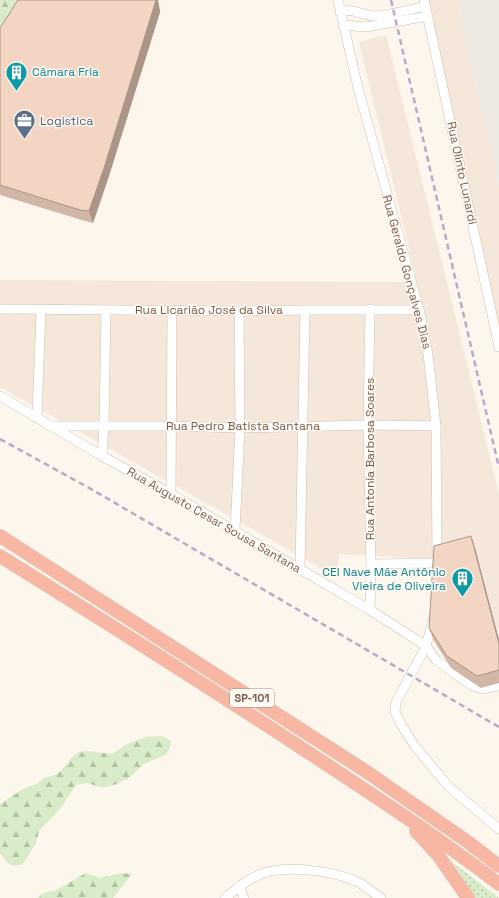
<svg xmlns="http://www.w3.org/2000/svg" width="499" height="898" viewBox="0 0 499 898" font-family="'Space Grotesk',sans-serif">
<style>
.residential{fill:#f5e8da}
.industrial{fill:#efe9e4}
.grass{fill:url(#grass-dots)}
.forest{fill:url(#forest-firs)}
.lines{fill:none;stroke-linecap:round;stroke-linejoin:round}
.minor-casing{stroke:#d1beb0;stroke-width:10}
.highway-casing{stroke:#dad1cd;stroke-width:14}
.minor{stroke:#fff;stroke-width:9}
.highway{stroke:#f7b7a3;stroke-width:13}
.rail{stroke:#b9a8c9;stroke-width:2.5;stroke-dasharray:6 4;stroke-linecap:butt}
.wall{fill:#d1b7a8}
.shaded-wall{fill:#aa9588}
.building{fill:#f3d5c3;stroke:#aa9588}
.labels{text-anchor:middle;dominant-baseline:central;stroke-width:3;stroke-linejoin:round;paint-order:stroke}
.shield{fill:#fffaf3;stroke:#a28b7f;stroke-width:1}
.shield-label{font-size:11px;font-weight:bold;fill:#7a5c4d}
.culture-label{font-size:12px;fill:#0d838f;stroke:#fffaf3;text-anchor:start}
.service-label{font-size:12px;fill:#4e5e75;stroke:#fffaf3;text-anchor:start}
.street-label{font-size:12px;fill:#7a5c4d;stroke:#fffaf3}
</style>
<defs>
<pattern id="grass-dots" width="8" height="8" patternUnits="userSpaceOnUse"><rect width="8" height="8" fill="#d8ecc9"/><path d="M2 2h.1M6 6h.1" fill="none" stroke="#b4c2a5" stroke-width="1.8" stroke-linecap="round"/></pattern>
<pattern id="forest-firs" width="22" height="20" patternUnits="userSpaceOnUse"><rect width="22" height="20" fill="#d8ecc9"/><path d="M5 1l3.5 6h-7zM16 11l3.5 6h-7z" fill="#b4c2a5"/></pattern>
</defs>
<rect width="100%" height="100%" fill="#fdf6ec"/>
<g class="residential">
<path d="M 424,0 L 457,0 L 499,184 L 499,347 Z"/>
<path d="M 386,35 L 499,494 L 499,640 L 475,548 L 434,559 L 339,554 L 337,577 L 0,387 L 0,280 L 417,282 L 359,42 Z"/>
</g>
<path class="industrial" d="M 457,0 L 499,0 L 499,184 Z"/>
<path class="grass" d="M 451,861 L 499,898 L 470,898 L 449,864 Z"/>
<g class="forest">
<path d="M 0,0 L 28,0 L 0,42 Z"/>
<path d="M 162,736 L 168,739 L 171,742 L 169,750 L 165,755 L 144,764 L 129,778 L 117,784 L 102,788 L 88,783 L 76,785 L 60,809 L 39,831 L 36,843 L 23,864 L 13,866 L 9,864 L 0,854 L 0,804 L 23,789 L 37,784 L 44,778 L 55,775 L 61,771 L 71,758 L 79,752 L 88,751 L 112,754 L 125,745 L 145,737 Z"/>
<path d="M 86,873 L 100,878 L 122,873 L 132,874 L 113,898 L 38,898 L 43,893 L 56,890 Z"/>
</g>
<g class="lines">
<defs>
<g id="minor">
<path d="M 338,0 L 358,88 L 419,309 L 428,354 L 436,426 L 437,557"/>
<path d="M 424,0 L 499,347"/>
<path d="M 340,12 C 352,7 362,16 376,16 C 392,14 410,10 425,6"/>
<path d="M 343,25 L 366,27 L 428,16"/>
<path d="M 0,309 L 239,311 L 305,310 L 408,310 L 419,309"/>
<path d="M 0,396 L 102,456 L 171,494 L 370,610 L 426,646 L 436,660 L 471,685 L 482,689 L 499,686"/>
<path d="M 37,418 L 41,310"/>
<path d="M 50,426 L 172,426 L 240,428 L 368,425 L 436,426"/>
<path d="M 102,456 L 104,425 L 106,310"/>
<path d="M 171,494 L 172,311"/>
<path d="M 235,531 L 240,428 L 239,311"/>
<path d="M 371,564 L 437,563"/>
<path d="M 300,569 L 305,310"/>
<path d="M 370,610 L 371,564 L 368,425 L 370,309"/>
<path d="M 433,620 L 426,646 L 396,702 L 395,712 L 401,724 L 414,745 L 449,787 L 499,829"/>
<path d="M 239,886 L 244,898"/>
<path d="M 225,898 C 237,888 249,878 264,873 C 289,865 334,871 358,882 C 366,886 373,893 381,898"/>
</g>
<g id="highway">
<path d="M 0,536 L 367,772 L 468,842 L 499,866"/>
<path d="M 0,556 C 101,619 201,682 300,747 C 367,791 435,835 499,884"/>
<path d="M 416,831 L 438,855 L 468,898"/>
</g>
</defs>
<use href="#minor" class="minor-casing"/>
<use href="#highway" class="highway-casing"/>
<use href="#minor" class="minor"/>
<use href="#highway" class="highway"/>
<g class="rail">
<path d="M 391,0 L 499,468"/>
<path d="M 0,439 L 91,489 L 499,727"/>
</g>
</g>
<g class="wall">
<path d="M 18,0 L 158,0 L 160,12 L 108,179 L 93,223 L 85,221 L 0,195 L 0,28 Z"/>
<path d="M 471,536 L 475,548 L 499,640 L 499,683 L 481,688 L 451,668 L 433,639 L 429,628 Z"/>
</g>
<g class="shaded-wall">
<path d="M 156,0 L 158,0 L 160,12 L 108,179 L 93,223 L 89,211 Z"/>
<path d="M 471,536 L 475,548 L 499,640 L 499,644 Z"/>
</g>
<g class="building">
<path d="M 18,0 L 156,0 L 104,168 L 89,211 L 80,210 L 0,185 L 0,28 Z"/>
<path d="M 471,536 L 499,644 L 499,670 L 477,676 L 447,656 L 429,628 L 434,546 Z"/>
</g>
<defs>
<symbol id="building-pin" viewBox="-11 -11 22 30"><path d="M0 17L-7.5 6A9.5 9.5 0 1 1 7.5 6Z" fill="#0f9aa8" stroke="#fffaf3"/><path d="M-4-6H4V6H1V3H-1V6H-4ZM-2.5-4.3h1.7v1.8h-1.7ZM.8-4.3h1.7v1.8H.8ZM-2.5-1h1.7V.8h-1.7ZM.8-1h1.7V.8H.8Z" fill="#fff"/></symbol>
<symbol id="office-pin" viewBox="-11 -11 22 30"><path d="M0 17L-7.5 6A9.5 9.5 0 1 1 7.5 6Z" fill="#5c6f8a" stroke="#fffaf3"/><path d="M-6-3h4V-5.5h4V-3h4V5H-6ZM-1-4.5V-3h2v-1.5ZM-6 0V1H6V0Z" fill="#fff"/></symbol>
</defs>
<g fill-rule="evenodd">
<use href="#building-pin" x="4" y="60" width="25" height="34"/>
<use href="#office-pin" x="12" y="108" width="25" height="34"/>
<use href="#building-pin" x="450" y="566" width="25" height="34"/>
</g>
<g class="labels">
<rect class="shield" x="230" y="689" width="44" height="18" rx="3"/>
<g class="shield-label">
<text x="252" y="698">SP-101</text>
</g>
<g class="culture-label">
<text x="32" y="72">Câmara Fria</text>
<text x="446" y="572" text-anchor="end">CEI Nave Mãe Antônio<tspan x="446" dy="14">Vieira de Oliveira</tspan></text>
</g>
<g class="service-label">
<text x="40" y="121">Logistica</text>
</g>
<g class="street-label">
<text transform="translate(462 173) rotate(78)">Rua Olinto Lunardi</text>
<text transform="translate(407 272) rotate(75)">Rua Geraldo Gonçalves Dias</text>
<text x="209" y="310">Rua Licarião José da Silva</text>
<text x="243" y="426">Rua Pedro Batista Santana</text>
<text transform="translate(370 459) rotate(-90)">Rua Antonia Barbosa Soares</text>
<text transform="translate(214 520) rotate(30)">Rua Augusto Cesar Sousa Santana</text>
</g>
</g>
</svg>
